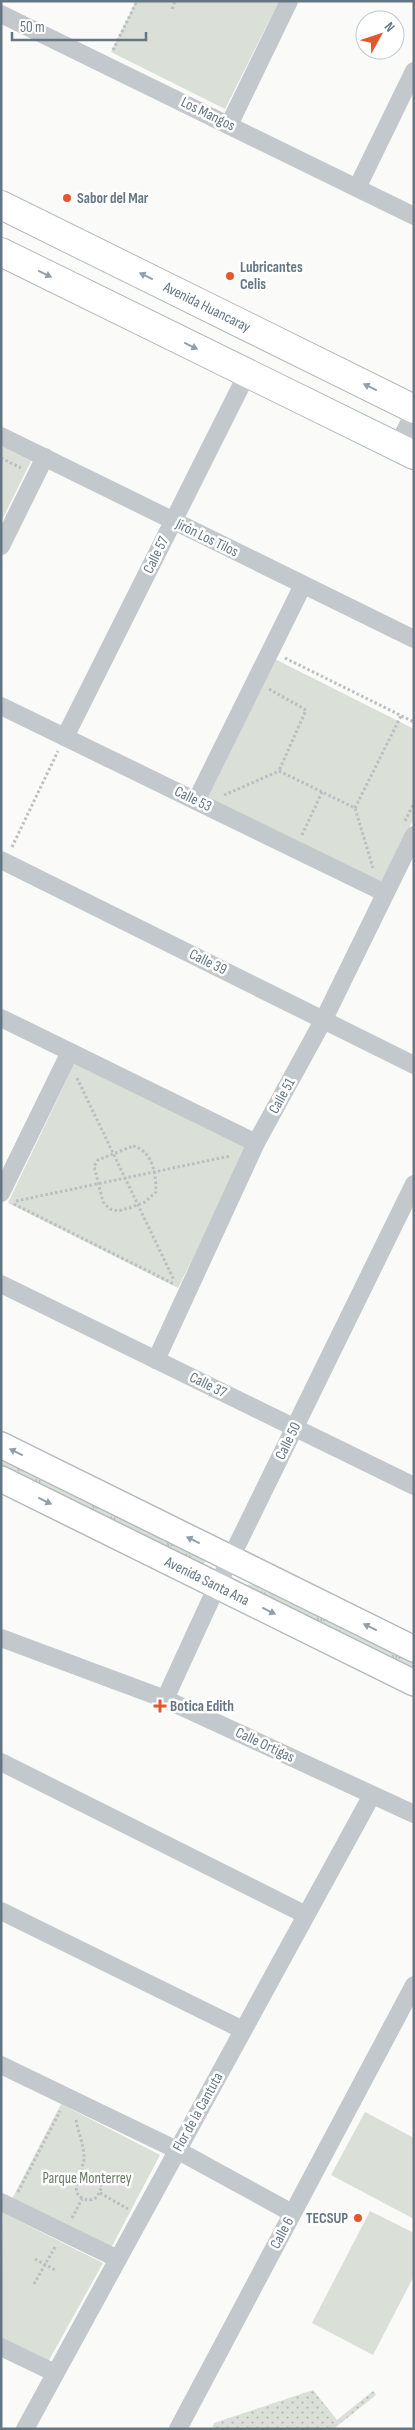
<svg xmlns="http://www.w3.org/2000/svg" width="415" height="2430" viewBox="0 0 415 2430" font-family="'Sofia Sans Condensed',sans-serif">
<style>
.grass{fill:url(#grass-tufts)}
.park{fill:#dadfd7}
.garden{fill:url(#garden-dots)}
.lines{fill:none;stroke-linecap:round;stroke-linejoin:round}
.secondary-casing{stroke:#b3babf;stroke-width:28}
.primary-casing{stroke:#b5babe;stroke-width:30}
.path{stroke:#bbbfc2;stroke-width:3;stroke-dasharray:2.5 2.5;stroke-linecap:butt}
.street{stroke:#c3c8cc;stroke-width:18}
.secondary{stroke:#fff;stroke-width:25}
.primary{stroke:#fff;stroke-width:28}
.oneway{fill:#939fa8}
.poi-dot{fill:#e4572e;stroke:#fff;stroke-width:2}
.labels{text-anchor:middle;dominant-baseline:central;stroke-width:5;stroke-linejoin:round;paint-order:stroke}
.street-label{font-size:15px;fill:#657683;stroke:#fff}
.poi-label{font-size:15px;font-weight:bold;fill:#657683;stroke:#fff;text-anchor:start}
.park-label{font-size:15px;fill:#687a64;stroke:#fff}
</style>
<defs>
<pattern id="grass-tufts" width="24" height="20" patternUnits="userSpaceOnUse" patternTransform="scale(1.25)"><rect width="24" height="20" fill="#dadfd7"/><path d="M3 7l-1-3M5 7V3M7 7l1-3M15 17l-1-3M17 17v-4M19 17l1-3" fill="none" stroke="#b4b9b4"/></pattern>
<pattern id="garden-dots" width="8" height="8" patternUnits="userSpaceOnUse" patternTransform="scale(1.25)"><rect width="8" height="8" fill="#dadfd7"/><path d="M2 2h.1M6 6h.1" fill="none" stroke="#b4b9b4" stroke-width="1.8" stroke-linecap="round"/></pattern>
</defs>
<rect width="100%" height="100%" fill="#fafaf8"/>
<g class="grass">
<path d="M 1,1460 L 205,1560 L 203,1571 L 1,1475 Z"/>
<path d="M 254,1584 L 414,1662 L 414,1676 L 246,1590 L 248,1585 Z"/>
</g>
<g class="park">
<path d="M 136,1 L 279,1 L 225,109 L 111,52 Z"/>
<path d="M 1,446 L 31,461 L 1,522 Z"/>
<path d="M 273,658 L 414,729 L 414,818 L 382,884 L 205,798 Z"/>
<path d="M 75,1062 L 248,1148 L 178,1288 L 8,1203 Z"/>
<path d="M 61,2104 L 160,2155 L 110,2250 L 11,2201 Z"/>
<path d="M 365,2112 L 414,2138 L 414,2219 L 331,2175 Z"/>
<path d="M 370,2211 L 414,2233 L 414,2276 L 373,2355 L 312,2323 Z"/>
<path d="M 3,2213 L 103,2263 L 48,2362 L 1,2338 Z"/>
</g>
<path class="garden" d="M 313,2390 L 337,2420 L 373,2391 L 376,2395 L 336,2427 L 337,2429 L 212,2429 L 214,2423 Z"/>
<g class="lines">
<defs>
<g id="secondary">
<path d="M 1,1445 L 414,1649"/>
<path id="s1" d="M 1,1479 L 414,1683"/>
</g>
<g id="primary">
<path id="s2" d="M 1,205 L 414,409"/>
<path d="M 1,252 L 414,455"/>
</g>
</defs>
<use href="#secondary" class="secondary-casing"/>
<use href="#primary" class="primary-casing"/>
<g class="path">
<path d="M 172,9 L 175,1"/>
<path d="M 113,50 L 137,1"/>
<path d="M 1,458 L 21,468"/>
<path d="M 285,658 L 414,722"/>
<path d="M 269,689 L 306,710 L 279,771"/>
<path d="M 224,795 L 279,771 L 355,808 L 373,868"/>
<path d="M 355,808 L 401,716"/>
<path d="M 405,821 L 414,803"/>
<path d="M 302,835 L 322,792"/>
<path d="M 12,847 L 58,751"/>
<path d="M 77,1078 L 174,1280"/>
<path d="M 133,1146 C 153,1151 156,1174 156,1192 L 145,1202 L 129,1208 L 118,1211 L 110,1209 L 103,1202 L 94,1166 L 98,1160 Z"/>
<path d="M 16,1201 L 230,1156"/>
<path d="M 14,1204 L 174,1284"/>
<path d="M 76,2120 C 78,2131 83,2143 84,2155 C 86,2168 67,2189 82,2198 C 87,2201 92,2200 97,2197 L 102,2187 L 96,2177 L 84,2175 L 79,2178"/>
<path d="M 18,2192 L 60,2111"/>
<path d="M 100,2193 L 128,2209"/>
<path d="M 72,2218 L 82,2199"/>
<path d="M 35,2259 L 57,2271"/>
<path d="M 34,2284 L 55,2247"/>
</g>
<g class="street">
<path d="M 1,14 L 414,216"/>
<path d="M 229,125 L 289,1"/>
<path d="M 357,188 L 414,71"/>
<path d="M 1,436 L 414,639"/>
<path d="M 397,447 L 414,413"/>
<path d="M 1,546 L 45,457"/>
<path d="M 1,706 L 385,893"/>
<path d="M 65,737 L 247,374"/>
<path d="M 196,801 L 303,585"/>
<path d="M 1,860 L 414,1065"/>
<path d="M 1,1018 L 256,1143"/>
<path d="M 1,1193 L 70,1052"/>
<path d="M 1,1284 L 414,1486"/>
<path d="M 156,1360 L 256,1143 L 324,1019 L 414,835"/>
<path d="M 1,1638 L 165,1699 L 414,1814"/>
<path d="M 165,1699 L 217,1586 L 414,1184"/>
<path d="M 1,1762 L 306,1915"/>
<path d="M 1,1911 L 243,2030"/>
<path d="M 1,2065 L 177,2150 L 292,2213"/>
<path d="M 1,2202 L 118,2259"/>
<path d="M 1,2347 L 55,2373"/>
<path d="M 25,2429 L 372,1795"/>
<path d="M 178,2429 L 414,1985"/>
</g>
<use href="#secondary" class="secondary"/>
<use href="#primary" class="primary"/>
</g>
<defs><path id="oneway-solid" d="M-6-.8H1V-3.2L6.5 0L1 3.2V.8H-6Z" transform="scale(1.25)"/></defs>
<g class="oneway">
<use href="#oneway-solid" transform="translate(45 274) rotate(26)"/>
<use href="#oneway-solid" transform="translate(146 276) rotate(-154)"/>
<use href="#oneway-solid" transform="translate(191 346) rotate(26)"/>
<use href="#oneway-solid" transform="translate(370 387) rotate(-154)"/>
<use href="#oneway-solid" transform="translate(16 1452) rotate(-154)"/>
<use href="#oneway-solid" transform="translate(45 1501) rotate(26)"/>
<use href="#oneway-solid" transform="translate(193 1540) rotate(-154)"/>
<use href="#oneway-solid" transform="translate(269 1611) rotate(26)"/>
<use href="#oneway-solid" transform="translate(370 1627) rotate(-154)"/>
</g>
<g class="poi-dot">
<circle cx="67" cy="198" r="5"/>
<circle cx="230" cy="276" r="5"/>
<path d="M157.5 1698.5h5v5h5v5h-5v5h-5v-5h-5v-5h5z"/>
<circle cx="358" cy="2218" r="5"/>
</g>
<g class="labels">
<g class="street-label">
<text transform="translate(208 114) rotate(26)">Los Mangos</text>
<text stroke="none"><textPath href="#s2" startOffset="230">Avenida Huancaray</textPath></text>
<text transform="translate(207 538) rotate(26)">Jirón Los Tilos</text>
<text transform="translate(156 555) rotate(-64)">Calle 57</text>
<text transform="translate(193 799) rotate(26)">Calle 53</text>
<text transform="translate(208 962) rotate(26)">Calle 39</text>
<text transform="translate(282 1096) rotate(-61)">Calle 51</text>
<text transform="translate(208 1385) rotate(26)">Calle 37</text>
<text transform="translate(288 1441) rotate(-64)">Calle 50</text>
<text stroke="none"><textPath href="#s1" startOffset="230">Avenida Santa Ana</textPath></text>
<text transform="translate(265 1745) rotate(25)">Calle Ortigas</text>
<text transform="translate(198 2112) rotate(-61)">Flor de la Cantuta</text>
<text transform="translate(282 2233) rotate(-62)">Calle 6</text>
</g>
<g class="poi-label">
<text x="77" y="198">Sabor del Mar</text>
<text x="240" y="267">Lubricantes<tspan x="240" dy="17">Celis</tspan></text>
<text x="170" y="1706">Botica Edith</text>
<text x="348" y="2218" text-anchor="end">TECSUP</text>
</g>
<g class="park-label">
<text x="87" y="2178">Parque Monterrey</text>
</g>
</g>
<rect width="415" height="2430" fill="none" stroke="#657683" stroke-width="5"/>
<g transform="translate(380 35) rotate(50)"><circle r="24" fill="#ffffff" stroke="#c1c8cd"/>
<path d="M0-4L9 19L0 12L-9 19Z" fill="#e4572e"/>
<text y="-8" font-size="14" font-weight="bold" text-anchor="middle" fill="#657683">N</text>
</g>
<path d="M12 32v8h134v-8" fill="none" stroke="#657683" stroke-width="2.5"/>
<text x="20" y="32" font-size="15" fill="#657683" stroke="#ffffff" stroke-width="4" paint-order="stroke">50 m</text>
</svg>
